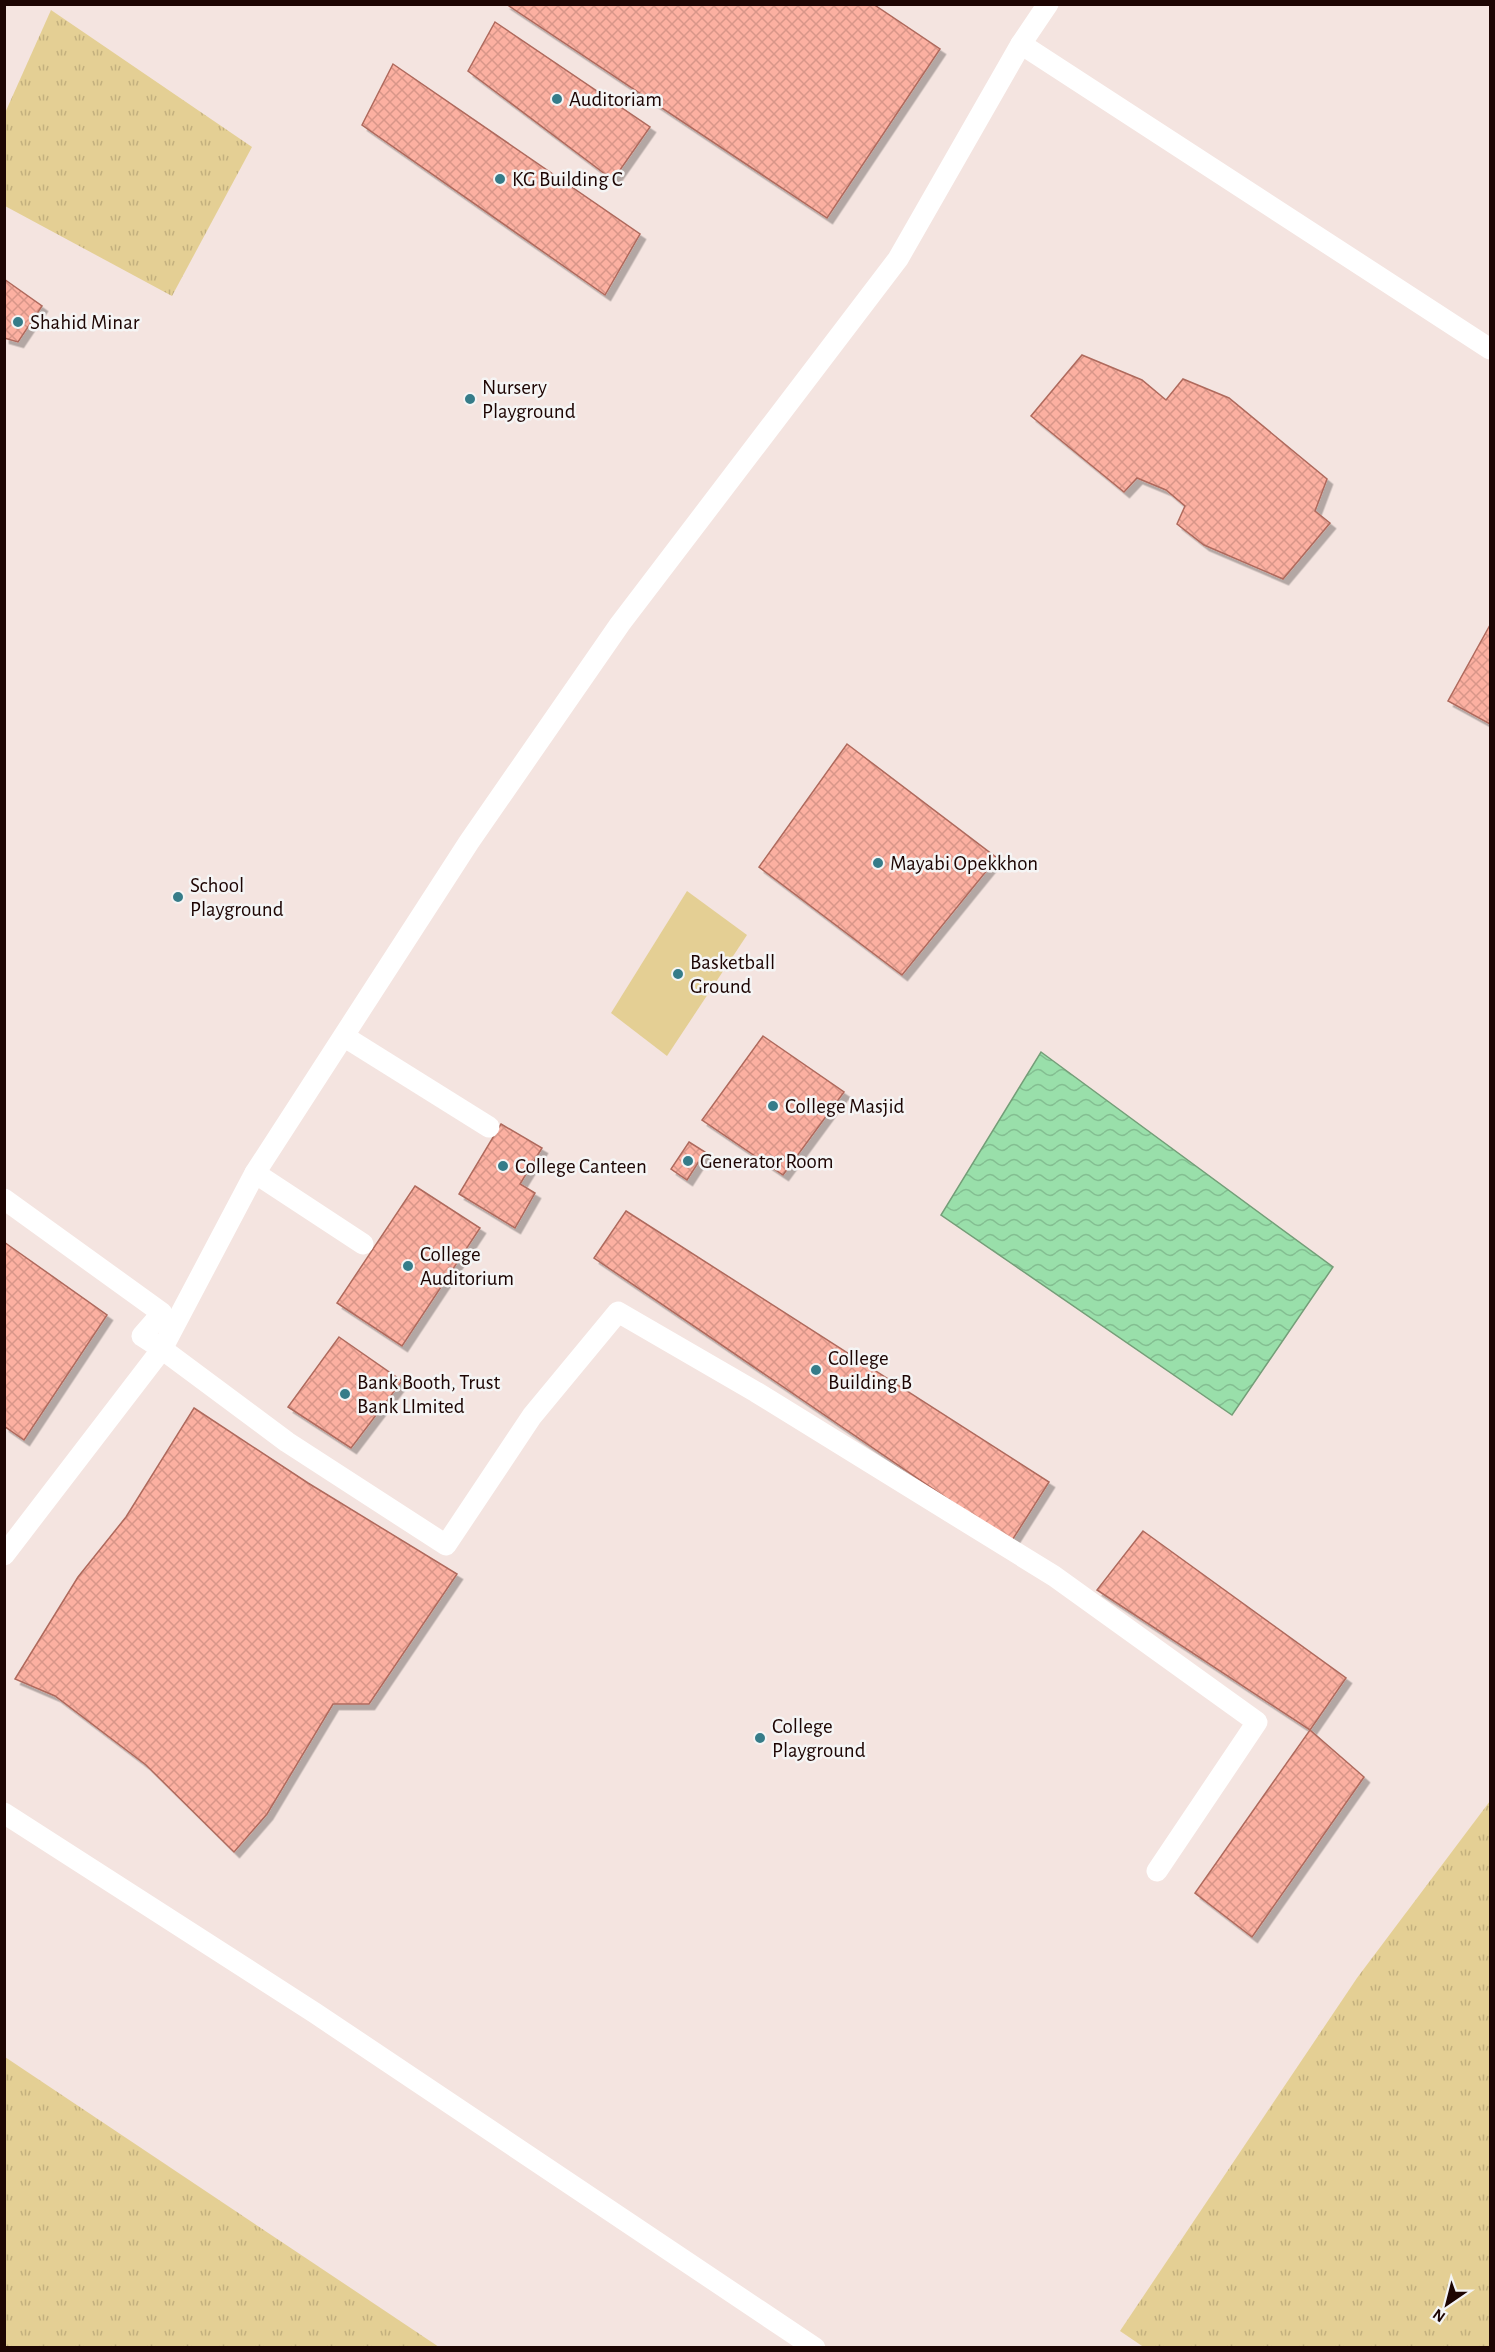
<svg xmlns="http://www.w3.org/2000/svg" width="1495" height="2352" viewBox="0 0 1495 2352" font-family="'Alegreya Sans',sans-serif">
<style>
.grass{fill:url(#grass-tufts)}
.pitch{fill:#e4cf94}
.water{fill:url(#water-waves);stroke:#749e78;stroke-width:1.5}
.building{fill:url(#building-cross-hatch);stroke:#af6a5d;stroke-width:1.5;filter:url(#shadow)}
.lines{fill:none;stroke-linecap:round;stroke-linejoin:round}
.service{stroke:#fff;stroke-width:21}
.poi-dot{fill:#367c89;stroke:#f5f5f5;stroke-width:2}
.labels{text-anchor:middle;dominant-baseline:central;stroke-width:5;stroke-linejoin:round;paint-order:stroke}
.poi-label{font-size:21px;fill:#1d0503;stroke:#f5f5f5;text-anchor:start}
</style>
<defs>
<pattern id="grass-tufts" width="24" height="20" patternUnits="userSpaceOnUse" patternTransform="scale(1.5)"><rect width="24" height="20" fill="#e4cf94"/><path d="M3 7l-1-3M5 7V3M7 7l1-3M15 17l-1-3M17 17v-4M19 17l1-3" fill="none" stroke="#c3b07e"/></pattern>
<pattern id="water-waves" width="16" height="10" patternUnits="userSpaceOnUse" patternTransform="scale(1.5)"><rect width="16" height="10" fill="#99dfaa"/><path d="M0 5q4-4 8 0t8 0" fill="none" stroke="#83be91"/></pattern>
<pattern id="building-cross-hatch" width="8" height="8" patternUnits="userSpaceOnUse" patternTransform="scale(1.5)"><rect width="8" height="8" fill="#fcb0a1"/><path d="M0 0l8 8M0 8l8-8" fill="none" stroke="#d89689"/></pattern>
<filter id="shadow"><feDropShadow dx="5.5" dy="5.5" stdDeviation="0" flood-color="#0004"/></filter>
</defs>
<rect width="100%" height="100%" fill="#f4e4e0"/>
<g class="grass">
<path d="M 51,10 L 252,147 L 172,296 L 5,206 L 5,113 Z"/>
<path d="M 1490,1801 L 1490,2347 L 1145,2348 L 1120,2331 L 1357,1978 Z"/>
<path d="M 4,2057 L 5,2057 L 439,2347 L 5,2347 Z"/>
</g>
<path class="pitch" d="M 687,891 L 747,935 L 667,1056 L 611,1013 Z"/>
<path class="water" d="M 1041,1052 L 1333,1267 L 1232,1415 L 941,1215 Z"/>
<g class="building">
<path d="M 506,4 L 873,4 L 940,49 L 827,218 Z"/>
<path d="M 495,22 L 650,127 L 613,180 L 468,71 Z"/>
<path d="M 393,64 L 640,234 L 605,295 L 362,125 Z"/>
<path d="M 4,279 L 42,306 L 18,342 L 4,338 Z"/>
<path d="M 1082,355 L 1142,380 L 1166,400 L 1183,379 L 1229,398 L 1327,479 L 1315,511 L 1330,523 L 1283,579 L 1204,545 L 1177,524 L 1185,506 L 1166,490 L 1137,478 L 1124,492 L 1031,416 Z"/>
<path d="M 1490,625 L 1490,724 L 1448,701 Z"/>
<path d="M 847,744 L 997,858 L 902,975 L 759,867 Z"/>
<path d="M 763,1036 L 844,1092 L 783,1175 L 702,1120 Z"/>
<path d="M 501,1124 L 542,1148 L 520,1184 L 535,1193 L 515,1228 L 459,1194 Z"/>
<path d="M 689,1142 L 705,1152 L 687,1180 L 671,1169 Z"/>
<path d="M 415,1186 L 480,1228 L 402,1346 L 337,1303 Z"/>
<path d="M 626,1211 L 1049,1482 L 1011,1542 L 594,1258 Z"/>
<path d="M 4,1242 L 107,1315 L 24,1440 L 4,1426 Z"/>
<path d="M 339,1337 L 402,1381 L 351,1448 L 288,1407 Z"/>
<path d="M 194,1408 L 308,1483 L 457,1574 L 369,1704 L 333,1704 L 267,1814 L 234,1852 L 146,1765 L 55,1696 L 15,1679 L 78,1577 L 126,1517 Z"/>
<path d="M 1143,1531 L 1346,1678 L 1310,1730 L 1097,1590 Z"/>
<path d="M 1310,1730 L 1364,1777 L 1252,1937 L 1195,1893 Z"/>
</g>
<g class="lines">
<g class="service">
<path d="M 1021,44 L 1490,349"/>
<path d="M 345,1037 L 489,1127"/>
<path d="M 255,1173 L 363,1244"/>
<path d="M 4,1199 L 162,1313 L 142,1336 L 162,1349 L 287,1442 L 446,1545 L 532,1416 L 618,1312 L 756,1392 L 1054,1576 L 1257,1722 L 1157,1871"/>
<path d="M 4,1555 L 162,1349 L 255,1173 L 469,842 L 620,624 L 898,259 L 1021,44 L 1048,4"/>
<path d="M 4,1813 L 315,2013 L 815,2348"/>
</g>
</g>
<g class="poi-dot">
<circle cx="557" cy="99" r="6"/>
<circle cx="500" cy="179" r="6"/>
<circle cx="18" cy="322" r="6"/>
<circle cx="470" cy="399" r="6"/>
<circle cx="878" cy="863" r="6"/>
<circle cx="178" cy="897" r="6"/>
<circle cx="678" cy="974" r="6"/>
<circle cx="773" cy="1106" r="6"/>
<circle cx="688" cy="1161" r="6"/>
<circle cx="503" cy="1166" r="6"/>
<circle cx="408" cy="1266" r="6"/>
<circle cx="816" cy="1370" r="6"/>
<circle cx="345" cy="1394" r="6"/>
<circle cx="760" cy="1738" r="6"/>
</g>
<g class="labels">
<g class="poi-label">
<text x="569" y="99">Auditoriam</text>
<text x="512" y="179">KG Building C</text>
<text x="30" y="322">Shahid Minar</text>
<text x="482" y="387">Nursery<tspan x="482" dy="24">Playground</tspan></text>
<text x="890" y="863">Mayabi Opekkhon</text>
<text x="190" y="885">School<tspan x="190" dy="24">Playground</tspan></text>
<text x="690" y="962">Basketball<tspan x="690" dy="24">Ground</tspan></text>
<text x="785" y="1106">College Masjid</text>
<text x="700" y="1161">Generator Room</text>
<text x="515" y="1166">College Canteen</text>
<text x="420" y="1254">College<tspan x="420" dy="24">Auditorium</tspan></text>
<text x="828" y="1358">College<tspan x="828" dy="24">Building B</tspan></text>
<text x="357" y="1382">Bank Booth, Trust<tspan x="357" dy="24">Bank LImited</tspan></text>
<text x="772" y="1726">College<tspan x="772" dy="24">Playground</tspan></text>
</g>
</g>
<rect width="1495" height="2352" fill="none" stroke="#1d0503" stroke-width="12"/>
<g transform="translate(1447 2304) rotate(215)" stroke="#f5f5f5" stroke-width="4.5" paint-order="stroke">
<path d="M0-4.5L10 22L0 15L-10 22Z" fill="#1d0503"/>
<text y="-9" font-size="16" font-weight="bold" text-anchor="middle" fill="#1d0503">N</text>
</g>
</svg>
